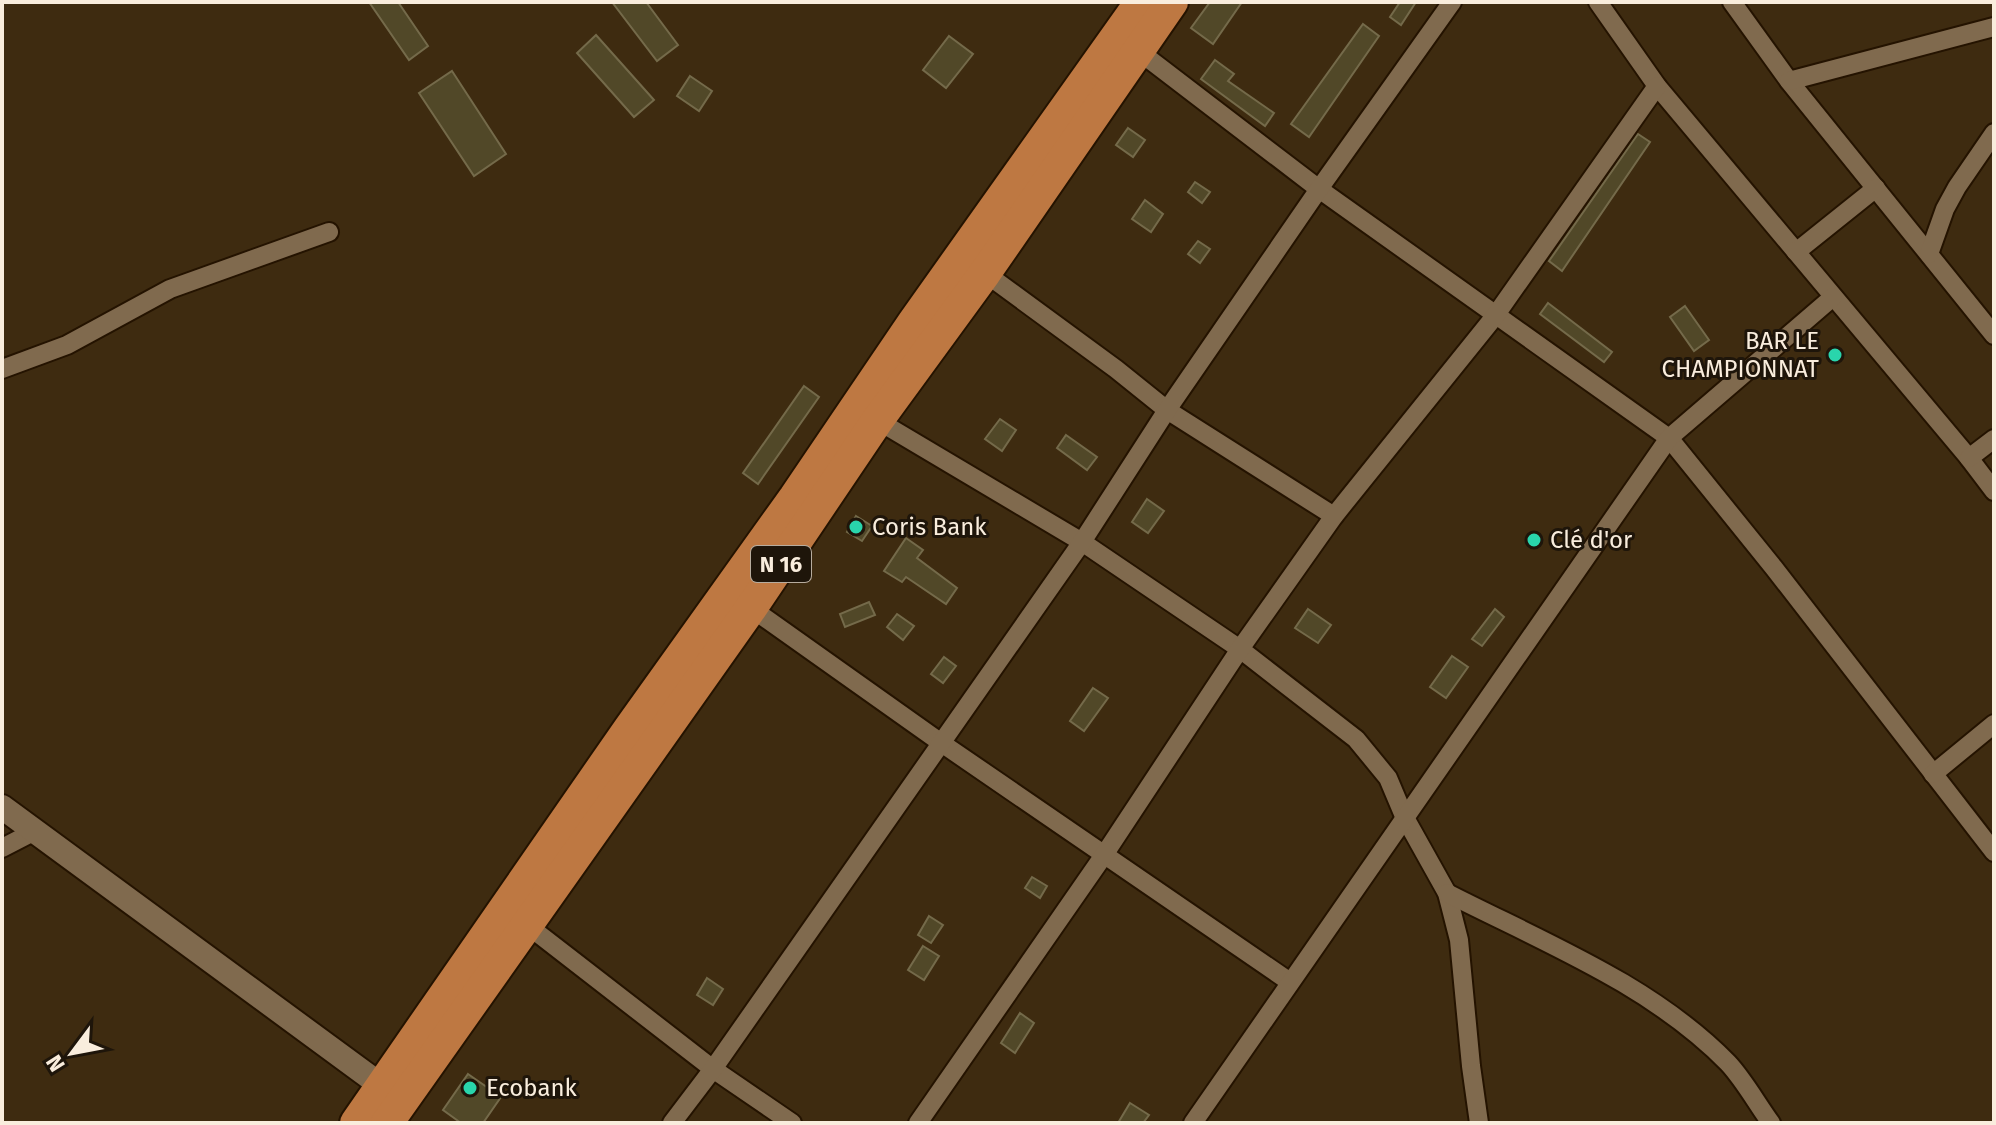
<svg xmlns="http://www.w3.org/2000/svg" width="1996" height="1125" viewBox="0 0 1996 1125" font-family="'Fira Sans',sans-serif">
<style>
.building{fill:#514828;stroke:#746a4a;stroke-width:2}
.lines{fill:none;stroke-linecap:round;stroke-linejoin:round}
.minor-casing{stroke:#241300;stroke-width:22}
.tertiary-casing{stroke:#241300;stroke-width:28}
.trunk-casing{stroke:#241300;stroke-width:36}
.minor{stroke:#806a4e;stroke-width:18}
.tertiary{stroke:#806a4e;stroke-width:24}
.trunk{stroke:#be7842;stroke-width:32}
.poi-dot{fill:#29d5ac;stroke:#1e150a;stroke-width:3}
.labels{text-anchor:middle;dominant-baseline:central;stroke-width:6;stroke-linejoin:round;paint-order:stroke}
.shield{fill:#1e150a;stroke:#b7ac9e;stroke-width:2}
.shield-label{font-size:22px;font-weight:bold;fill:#f9eddd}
.poi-label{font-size:24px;fill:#f9eddd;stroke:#1e150a;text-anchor:start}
</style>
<rect width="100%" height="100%" fill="#3e2b10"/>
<g class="building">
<path d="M 369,2 L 398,2 L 428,46 L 409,60 Z"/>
<path d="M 612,2 L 646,2 L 678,45 L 657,61 Z"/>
<path d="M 1210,2 L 1242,2 L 1213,44 L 1191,28 Z"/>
<path d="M 1400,2 L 1416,2 L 1401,25 L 1390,17 Z"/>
<path d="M 1363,24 L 1379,36 L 1309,137 L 1291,124 Z"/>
<path d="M 596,35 L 654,100 L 634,117 L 577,53 Z"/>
<path d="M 949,36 L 973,54 L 946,88 L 923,70 Z"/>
<path d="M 1215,60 L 1234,74 L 1228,81 L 1274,113 L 1265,126 L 1201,79 Z"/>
<path d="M 452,71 L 506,154 L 474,176 L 419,93 Z"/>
<path d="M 690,76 L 712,91 L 699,111 L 677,96 Z"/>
<path d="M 1128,128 L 1145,140 L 1133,157 L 1116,145 Z"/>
<path d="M 1638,134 L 1650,142 L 1562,271 L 1549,261 Z"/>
<path d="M 1195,182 L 1210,192 L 1202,203 L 1188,192 Z"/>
<path d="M 1145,200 L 1163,214 L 1151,232 L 1132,219 Z"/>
<path d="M 1198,241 L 1210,249 L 1200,263 L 1188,254 Z"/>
<path d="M 1548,303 L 1612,352 L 1604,362 L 1540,314 Z"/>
<path d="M 1685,306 L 1709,340 L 1694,351 L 1670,317 Z"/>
<path d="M 804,386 L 819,397 L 758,484 L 743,473 Z"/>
<path d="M 1000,419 L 1016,430 L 1002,451 L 985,439 Z"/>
<path d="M 1066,435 L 1097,457 L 1087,470 L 1057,448 Z"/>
<path d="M 1147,499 L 1164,511 L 1148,533 L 1132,522 Z"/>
<path d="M 856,516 L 872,526 L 862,541 L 847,532 Z"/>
<path d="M 906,538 L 923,550 L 917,558 L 957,588 L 946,604 L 906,577 L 902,582 L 884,571 Z"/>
<path d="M 869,602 L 875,615 L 845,627 L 840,614 Z"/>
<path d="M 1308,609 L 1331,625 L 1318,643 L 1295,628 Z"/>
<path d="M 1495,609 L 1504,617 L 1482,646 L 1472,639 Z"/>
<path d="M 897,614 L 914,626 L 903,640 L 887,627 Z"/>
<path d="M 1452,656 L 1468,667 L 1446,698 L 1430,687 Z"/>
<path d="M 944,657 L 956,666 L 943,683 L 931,674 Z"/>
<path d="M 1093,688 L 1108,698 L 1084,731 L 1070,721 Z"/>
<path d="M 1032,877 L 1047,886 L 1040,898 L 1025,888 Z"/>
<path d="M 929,916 L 943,925 L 931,943 L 918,935 Z"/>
<path d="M 923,946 L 939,956 L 924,980 L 908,970 Z"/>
<path d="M 707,978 L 723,989 L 713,1005 L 697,995 Z"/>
<path d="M 1020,1013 L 1034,1023 L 1015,1053 L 1001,1043 Z"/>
<path d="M 468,1074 L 501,1097 L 483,1123 L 461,1123 L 443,1110 Z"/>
<path d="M 1130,1103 L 1149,1115 L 1143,1123 L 1118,1123 Z"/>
</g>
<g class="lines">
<defs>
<g id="minor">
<path d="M 1598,2 L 1657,86 L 1969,458 L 1994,491"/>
<path d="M 1732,2 L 1789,81 L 1994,335"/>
<path d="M 1132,46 L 1319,189 L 1669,438 L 1774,568 L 1994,852"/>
<path d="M 1789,81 L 1994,27"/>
<path d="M 1796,252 L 1876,188"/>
<path d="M 1929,254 L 1945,209 L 1957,187 L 1994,133"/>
<path d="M 985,273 L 1116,369 L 1167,410 L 1334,516"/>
<path d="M 2,369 L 67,345 L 170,289 L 329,232"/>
<path d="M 870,416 L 1082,542 L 1240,649 L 1356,739 L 1388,778 L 1404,816 L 1447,893 L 1459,940 L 1471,1066 L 1479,1123"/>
<path d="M 1969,458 L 1994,439"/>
<path d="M 751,608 L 940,742 L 1290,982"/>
<path d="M 1933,774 L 1994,724"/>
<path d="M 2,848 L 35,831"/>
<path d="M 1447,893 C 1543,942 1652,985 1728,1063 C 1744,1080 1757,1104 1771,1123"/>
<path d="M 522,921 L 713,1069 L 792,1123"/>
<path d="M 672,1123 L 713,1069 L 1082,542 L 1167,410 L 1319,189 L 1452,2"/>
<path d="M 918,1123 L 1104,855 L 1240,649 L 1334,516 L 1495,316 L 1657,86"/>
<path d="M 1193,1123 L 1669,438 L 1833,297"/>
</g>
<path id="tertiary" d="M 2,807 L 394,1095"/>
<g id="trunk">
<path d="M 356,1123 L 629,729 L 795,497 L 913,323 L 1141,2"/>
<path d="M 387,1123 L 751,608 L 877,421 L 985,273 L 1172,2"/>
</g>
</defs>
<use href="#minor" class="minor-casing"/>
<use href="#tertiary" class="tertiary-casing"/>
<use href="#trunk" class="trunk-casing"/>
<use href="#minor" class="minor"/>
<use href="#tertiary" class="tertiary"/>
<use href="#trunk" class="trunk"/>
</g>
<g class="poi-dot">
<circle cx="1835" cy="355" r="8"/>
<circle cx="856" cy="527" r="8"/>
<circle cx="1534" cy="540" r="8"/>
<circle cx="470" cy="1088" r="8"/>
</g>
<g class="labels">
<rect class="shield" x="751" y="546" width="60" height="36" rx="6"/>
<g class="shield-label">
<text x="781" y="564">N 16</text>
</g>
<g class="poi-label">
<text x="1819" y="341" text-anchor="end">BAR LE<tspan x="1819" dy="28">CHAMPIONNAT</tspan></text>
<text x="872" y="527">Coris Bank</text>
<text x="1550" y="540">Clé d'or</text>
<text x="486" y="1088">Ecobank</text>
</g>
</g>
<rect width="1996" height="1125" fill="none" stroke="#f9eddd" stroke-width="8"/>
<g transform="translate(72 1053) rotate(238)" stroke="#1e150a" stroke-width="6" paint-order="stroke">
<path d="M0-6L14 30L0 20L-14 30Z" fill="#f9eddd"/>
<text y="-12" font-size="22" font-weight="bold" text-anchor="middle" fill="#f9eddd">N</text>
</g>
</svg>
